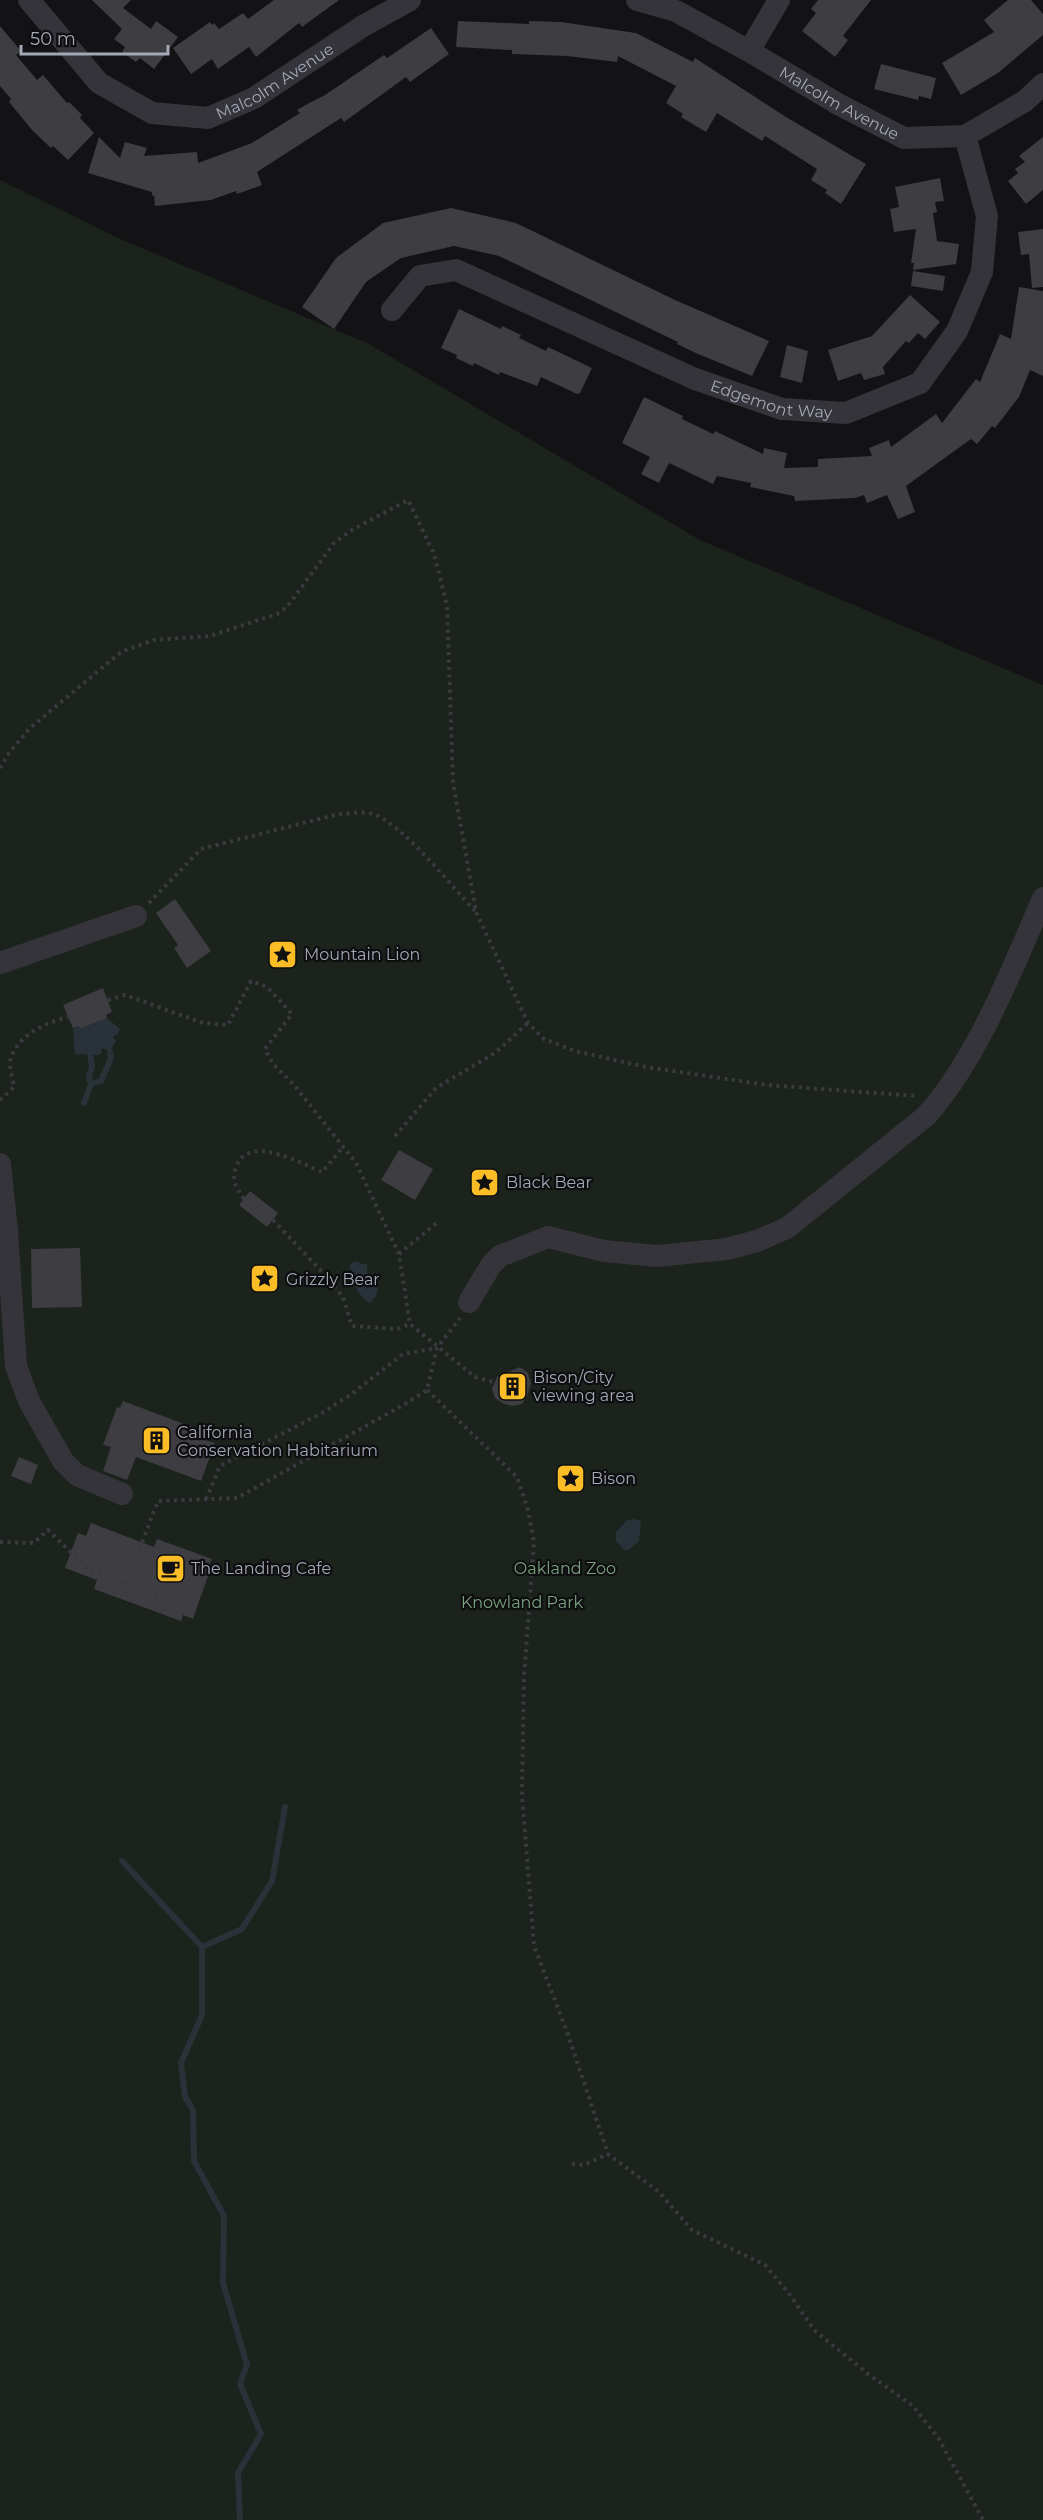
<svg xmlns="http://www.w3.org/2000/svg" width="1043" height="2520" viewBox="0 0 1043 2520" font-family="Montserrat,sans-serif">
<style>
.green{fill:#1b231c}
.water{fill:#293139}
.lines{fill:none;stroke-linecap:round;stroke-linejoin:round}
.stream{stroke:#293139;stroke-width:6}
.building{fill:#3d3d42}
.path{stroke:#3a3b41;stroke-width:4;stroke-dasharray:3 4.5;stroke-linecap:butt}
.minor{stroke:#34343a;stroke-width:22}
.labels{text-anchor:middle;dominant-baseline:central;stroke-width:4.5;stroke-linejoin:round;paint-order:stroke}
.street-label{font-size:16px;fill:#a4a8b6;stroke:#0e0e10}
.poi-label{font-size:16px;fill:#a4a8b6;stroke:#0e0e10;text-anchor:start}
.park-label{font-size:16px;fill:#7aa27e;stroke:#0e0e10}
</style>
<rect width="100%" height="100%" fill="#131315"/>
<path class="green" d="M 0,180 L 118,238 L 369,344 L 700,540 L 1043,685 L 1043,2520 L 0,2520 Z"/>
<g class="water">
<path d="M 107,1018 L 120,1029 L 118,1034 L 113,1037 L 116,1041 L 110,1051 L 101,1048 L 102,1052 L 99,1055 L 75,1054 L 73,1029 L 79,1026 L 81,1029 Z"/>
<path d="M 358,1261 L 361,1264 L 367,1264 L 367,1272 L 378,1288 L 376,1296 L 370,1303 C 359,1298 353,1282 352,1270 L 349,1269 L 351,1263 Z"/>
<path d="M 634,1519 L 641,1521 L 639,1541 L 629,1550 L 624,1550 L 616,1541 L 616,1532 L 627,1520 Z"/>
</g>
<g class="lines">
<g class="stream">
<path d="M 91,1084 L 101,1081 L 111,1058 L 110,1051"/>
<path d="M 84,1103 L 91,1084 L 89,1077 L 92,1066 L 90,1054"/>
<path d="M 122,1861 L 202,1947"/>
<path d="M 240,2520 L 238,2473 L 261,2434 L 240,2384 L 247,2365 L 223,2283 L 224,2216 L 194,2161 L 193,2110 L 185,2097 L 181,2063 L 202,2015 L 202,1947 L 242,1929 L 272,1881 L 285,1807"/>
</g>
</g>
<g class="building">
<path d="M 92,0 L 131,0 L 123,8 L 151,29 L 156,21 L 178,37 L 154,69 L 140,58 L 136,62 L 122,52 L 125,47 L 114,39 L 122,29 Z"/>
<path d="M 274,0 L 339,0 L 302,27 L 299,23 L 256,57 L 249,47 L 218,69 L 212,59 L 191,74 L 173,48 L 210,22 L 212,25 L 214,23 L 219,29 L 243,13 L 248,19 Z"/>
<path d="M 818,0 L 871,0 L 843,36 L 848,40 L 835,57 L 802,31 L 816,13 L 811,9 Z"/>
<path d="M 1008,0 L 1031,0 L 1043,14 L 1043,35 L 998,73 L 961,95 L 942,63 L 994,32 L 984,20 Z"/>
<path d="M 458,21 L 529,24 L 529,21 L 561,22 L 636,33 L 693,62 L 695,58 L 786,117 L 866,164 L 841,204 L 825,193 L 827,190 L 811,180 L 817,169 L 765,136 L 762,141 L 717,113 L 706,132 L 681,117 L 683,114 L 666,103 L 676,86 L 618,56 L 617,62 L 567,56 L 512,54 L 512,50 L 456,47 Z"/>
<path d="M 0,26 L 21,51 L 16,55 L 37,80 L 43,75 L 67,103 L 69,102 L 82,115 L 80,118 L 94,133 L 68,160 L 53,146 L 51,148 L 32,130 L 9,102 L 11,99 L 0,86 Z"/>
<path d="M 431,28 L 449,54 L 410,82 L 406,77 L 344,122 L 341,118 L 257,172 L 262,185 L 237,194 L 236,191 L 211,200 L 155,206 L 154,195 L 152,196 L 152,192 L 88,173 L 99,137 L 120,158 L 125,142 L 147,148 L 144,156 L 197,152 L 198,163 L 252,143 L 300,113 L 297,110 L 311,102 L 325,95 L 384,55 L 387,58 Z"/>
<path d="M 881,64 L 936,78 L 931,99 L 919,96 L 918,100 L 874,89 Z"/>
<path d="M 1043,137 L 1043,190 L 1026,204 L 1008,181 L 1018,173 L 1015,169 L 1025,162 L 1019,156 Z"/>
<path d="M 940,178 L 944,201 L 935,202 L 937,212 L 933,213 L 937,241 L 959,244 L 956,264 L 913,270 L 914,263 L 911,263 L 916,229 L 894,232 L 890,209 L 899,207 L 895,187 Z"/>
<path d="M 451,208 L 516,223 L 675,300 L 769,341 L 752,376 L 698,354 L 677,344 L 678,342 L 499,256 L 454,246 L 401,258 L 366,282 L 334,329 L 302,307 L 336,258 L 383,223 Z"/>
<path d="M 1043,229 L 1043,287 L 1032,288 L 1029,254 L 1021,255 L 1018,232 Z"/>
<path d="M 913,271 L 945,276 L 943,291 L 911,286 Z"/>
<path d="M 1019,287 L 1043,291 L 1043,376 L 1030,370 L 1019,397 L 995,428 L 992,426 L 977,444 L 971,439 L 906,486 L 915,512 L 898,519 L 887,495 L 867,503 L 864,495 L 855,498 L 795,501 L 794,496 L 750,487 L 751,483 L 717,476 L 713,484 L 669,463 L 659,483 L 641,474 L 650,457 L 622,443 L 644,397 L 683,416 L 682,419 L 713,434 L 715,431 L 763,454 L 764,448 L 787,453 L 784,468 L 818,467 L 818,459 L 872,456 L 869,448 L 889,440 L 891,447 L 936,414 L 942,423 L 976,379 L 980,382 L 1000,334 L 1011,339 Z"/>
<path d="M 910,295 L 940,322 L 925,339 L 918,333 L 909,343 L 906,341 L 883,367 L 885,374 L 864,380 L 861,373 L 838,381 L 828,350 L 872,336 Z"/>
<path d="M 459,309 L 501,329 L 502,326 L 521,335 L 519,338 L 546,351 L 548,347 L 592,368 L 580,393 L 577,394 L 541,377 L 537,386 L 500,372 L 499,375 L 474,363 L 473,366 L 456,358 L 457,355 L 441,348 Z"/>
<path d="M 787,345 L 808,351 L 802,383 L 780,377 Z"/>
<path d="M 175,899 L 211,951 L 187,968 L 174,948 L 178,945 L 156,913 Z"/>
<path d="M 103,988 L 112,1012 L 106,1015 L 107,1018 L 80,1029 L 79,1026 L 73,1028 L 63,1005 Z"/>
<path d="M 399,1150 L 433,1169 L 415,1200 L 381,1180 Z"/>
<path d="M 250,1191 L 278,1213 L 267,1227 L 239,1205 Z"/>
<path d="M 80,1248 L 82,1307 L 32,1308 L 31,1249 Z"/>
<path d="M 520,1367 L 528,1373 L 531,1383 L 527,1396 L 522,1404 L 513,1406 L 504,1404 L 495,1398 L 492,1389 L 497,1377 Z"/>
<path d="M 123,1401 L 208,1433 L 205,1440 L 215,1443 L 201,1481 L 136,1457 L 127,1480 L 103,1471 L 111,1447 L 103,1445 L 117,1407 L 120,1408 Z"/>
<path d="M 19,1457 L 38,1465 L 31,1484 L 11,1476 Z"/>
<path d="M 91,1523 L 154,1547 L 157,1539 L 212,1559 L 205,1575 L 208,1576 L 193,1619 L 183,1615 L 181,1621 L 94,1589 L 97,1580 L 65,1568 L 78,1533 L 86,1536 Z"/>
</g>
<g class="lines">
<g class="path">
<path d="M 0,768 L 9,753 L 30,728 L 121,652 L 154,640 L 210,636 L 277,614 L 287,607 L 334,543 L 352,530 L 408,500 L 434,554 L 447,605 L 453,782 L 476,912 L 528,1023 L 544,1039 L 575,1051 L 646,1067 L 767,1085 L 917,1096"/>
<path d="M 149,903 L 201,849 L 335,815 C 347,814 364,810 376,815 C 406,828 452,887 476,912"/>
<path d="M 108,1000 L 125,995 L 203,1023 L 228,1025 L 251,981 L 267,987 L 292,1014 L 265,1049 L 273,1064 L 294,1085 L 356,1163 L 399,1254 L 410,1324 L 475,1377 L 511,1387"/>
<path d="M 0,1100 L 14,1087 C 13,1079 8,1066 11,1058 C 19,1034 46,1023 68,1017"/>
<path d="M 395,1136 L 436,1088 L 495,1053 L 528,1023"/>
<path d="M 244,1199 C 235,1186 231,1179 237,1165 C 249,1134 303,1164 322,1172 L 344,1146"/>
<path d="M 273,1220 L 323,1273 L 343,1297 L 352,1326 L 397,1329 L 410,1324"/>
<path d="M 399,1254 L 439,1221"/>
<path d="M 427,1390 L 517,1477 L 528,1510 L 534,1542 L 524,1677 L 522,1795 L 534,1946 L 566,2029 L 608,2154 L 659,2192 L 692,2230 L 765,2265 L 788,2292 L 814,2330 L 868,2374 L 913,2406 L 939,2439 L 983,2520"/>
<path d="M 206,1499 L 220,1466 L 322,1413 L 353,1393 L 403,1354 L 437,1348"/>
<path d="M 0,1542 L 34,1543 L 48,1530 L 88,1569 L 179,1604 L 182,1597"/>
<path d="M 126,1584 L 158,1501 L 237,1498 L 405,1404 L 427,1390 L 437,1348 L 460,1318"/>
<path d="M 572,2164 L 584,2165 L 608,2154"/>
</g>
<g class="minor">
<path id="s1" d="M 29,0 L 99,83 L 152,113 L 208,118 L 254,98 L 363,26 L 410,0"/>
<path id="s2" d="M 637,0 L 676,11 L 749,51 L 838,104 L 904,138 L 965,136 L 1025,101 L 1043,84"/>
<path d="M 749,51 L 779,0"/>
<path id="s3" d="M 392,310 L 420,276 L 456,270 L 695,379 L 782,409 L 846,413 L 920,383 L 957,331 L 982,272 L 987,216 L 965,136"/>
<path d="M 0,963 L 136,916"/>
<path d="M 0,1164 L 7,1231 L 16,1366 L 29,1401 L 63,1461 L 77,1475 L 122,1494"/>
<path d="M 469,1302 L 491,1265 L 500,1256 L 548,1237 L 604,1251 L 657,1256 L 727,1249 L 757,1241 L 787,1228 L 926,1116 C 976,1061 1013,968 1043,898"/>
</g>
</g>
<defs>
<symbol id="sight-square" viewBox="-11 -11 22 22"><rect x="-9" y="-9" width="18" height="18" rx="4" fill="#fabd26" stroke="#0e0e10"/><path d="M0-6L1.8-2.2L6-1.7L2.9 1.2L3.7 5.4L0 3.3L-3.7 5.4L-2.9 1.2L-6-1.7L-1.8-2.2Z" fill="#111"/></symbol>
<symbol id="building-square" viewBox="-11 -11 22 22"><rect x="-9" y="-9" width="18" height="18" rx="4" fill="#fabd26" stroke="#0e0e10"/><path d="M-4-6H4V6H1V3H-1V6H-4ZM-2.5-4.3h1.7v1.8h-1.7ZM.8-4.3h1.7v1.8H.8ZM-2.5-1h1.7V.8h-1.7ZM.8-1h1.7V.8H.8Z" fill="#111"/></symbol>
<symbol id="cafe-square" viewBox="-11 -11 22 22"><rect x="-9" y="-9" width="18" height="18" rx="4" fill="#fabd26" stroke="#0e0e10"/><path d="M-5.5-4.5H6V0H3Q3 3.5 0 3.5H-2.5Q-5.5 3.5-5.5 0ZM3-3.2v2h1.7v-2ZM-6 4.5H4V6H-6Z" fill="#111"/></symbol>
</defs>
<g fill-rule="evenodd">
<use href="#sight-square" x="266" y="938" width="33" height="33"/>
<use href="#sight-square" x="468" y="1166" width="33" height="33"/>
<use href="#sight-square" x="248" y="1262" width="33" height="33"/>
<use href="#building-square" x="496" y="1370" width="33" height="33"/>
<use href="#building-square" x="140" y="1424" width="33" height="33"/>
<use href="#sight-square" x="554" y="1462" width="33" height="33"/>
<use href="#cafe-square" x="154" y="1552" width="33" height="33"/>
</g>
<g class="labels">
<g class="street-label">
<text stroke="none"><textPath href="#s1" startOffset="302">Malcolm Avenue</textPath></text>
<text stroke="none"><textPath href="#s2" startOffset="228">Malcolm Avenue</textPath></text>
<text stroke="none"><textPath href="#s3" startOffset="423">Edgemont Way</textPath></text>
</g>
<g class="poi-label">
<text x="304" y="954">Mountain Lion</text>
<text x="506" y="1182">Black Bear</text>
<text x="286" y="1279">Grizzly Bear</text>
<text x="533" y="1377">Bison/City<tspan x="533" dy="18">viewing area</tspan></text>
<text x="177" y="1432">California<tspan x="177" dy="18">Conservation Habitarium</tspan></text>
<text x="591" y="1478">Bison</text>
<text x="191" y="1568">The Landing Cafe</text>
</g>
<g class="park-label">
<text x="565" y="1568">Oakland Zoo</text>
<text x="522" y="1602">Knowland Park</text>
</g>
</g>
<path d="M21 45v9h147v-9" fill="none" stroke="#a4a8b6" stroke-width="3"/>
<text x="30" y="45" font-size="18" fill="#a4a8b6" stroke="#0e0e10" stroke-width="4.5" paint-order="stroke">50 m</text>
</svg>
